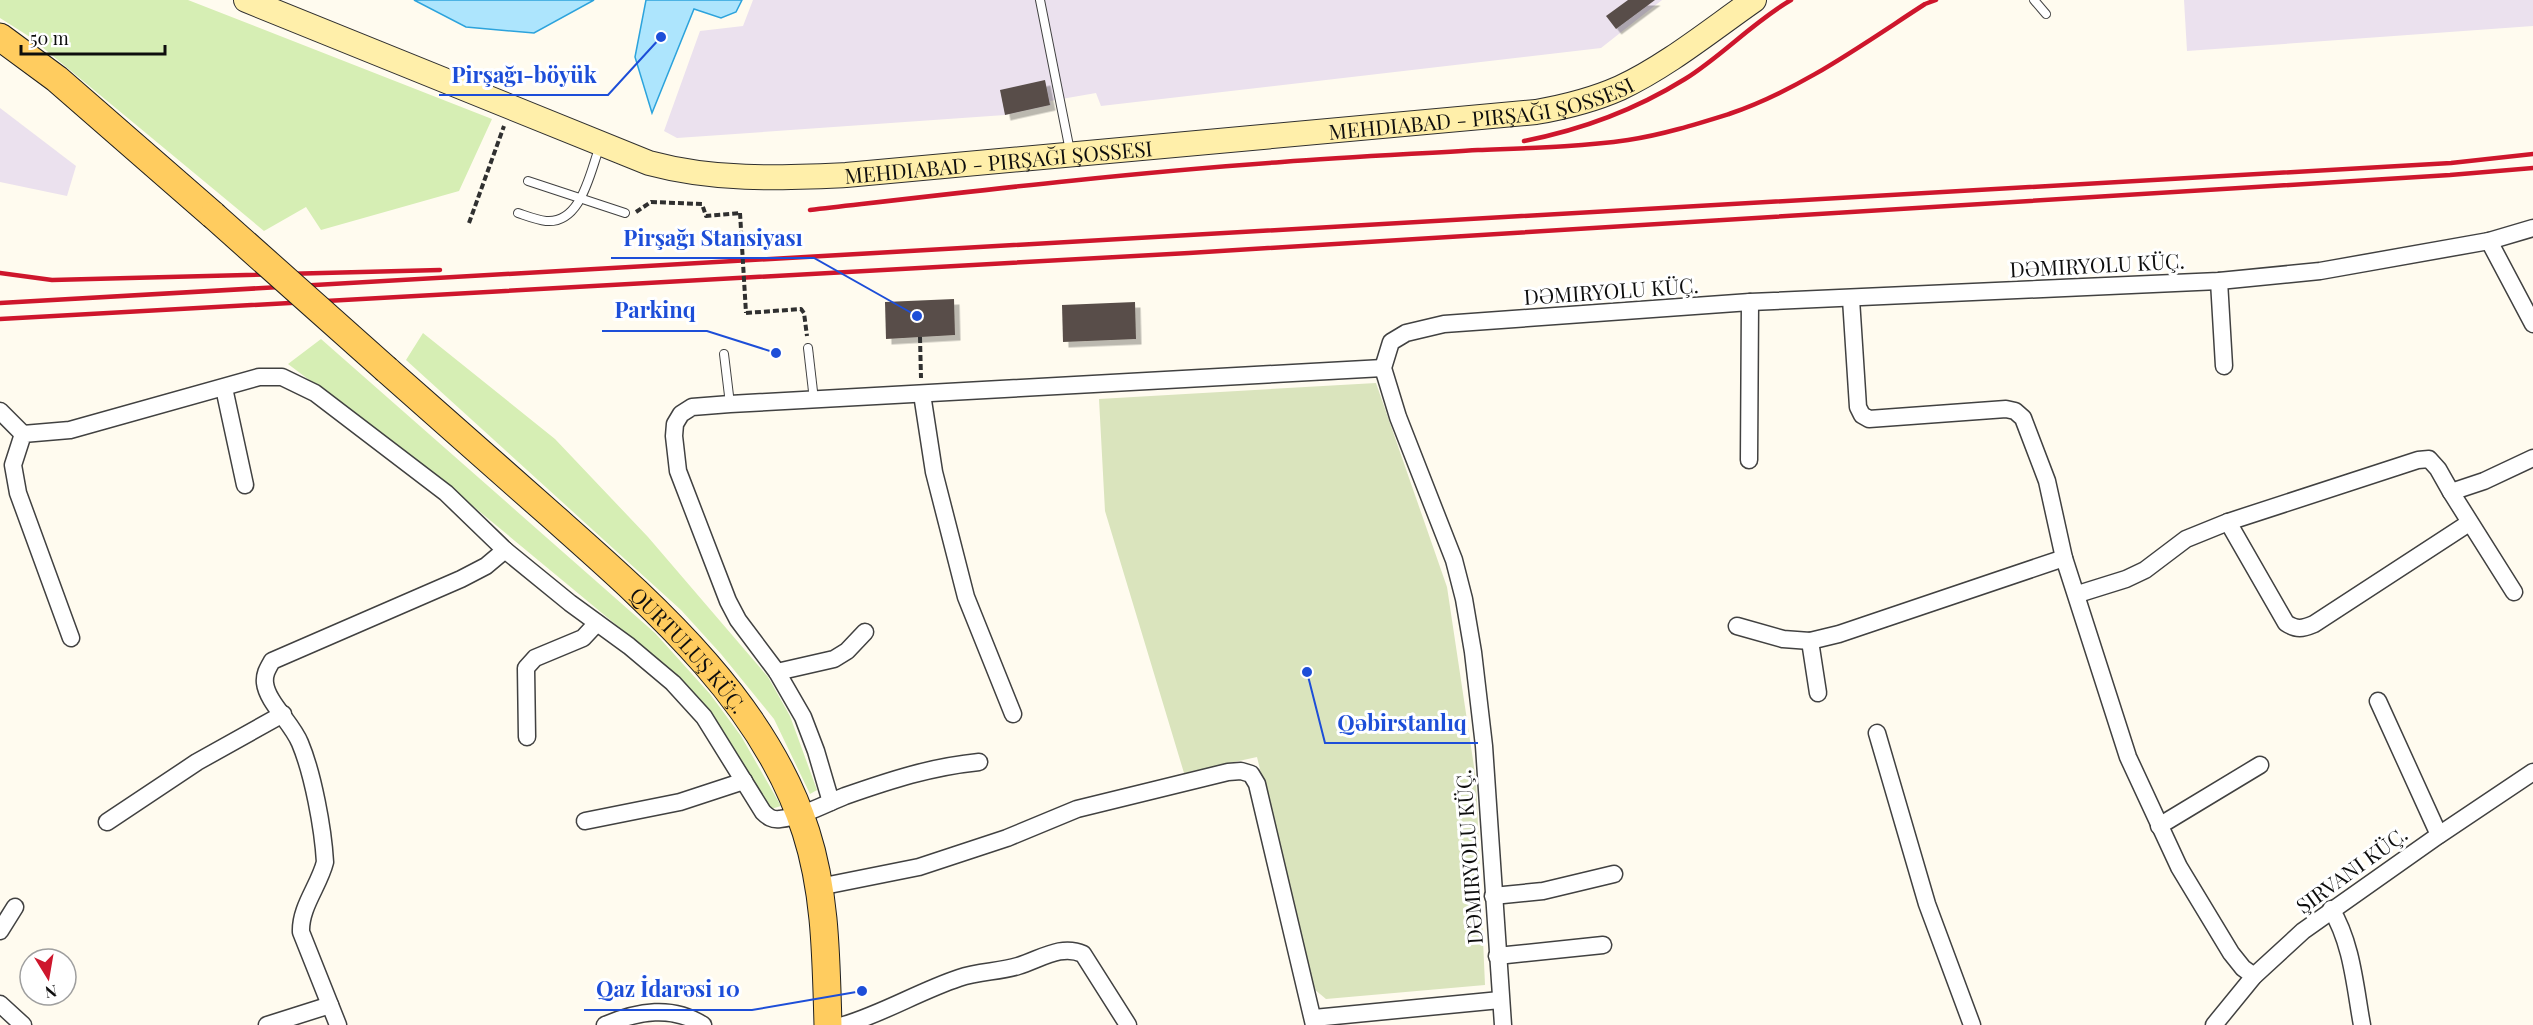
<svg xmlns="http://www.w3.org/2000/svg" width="2533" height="1025" viewBox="0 0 2533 1025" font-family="'Playfair Display',serif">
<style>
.industrial{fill:#ebe1ee}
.green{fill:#d6eeb4}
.cemetery{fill:#dae4bd}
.water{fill:#ade5fd;stroke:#2ca3dc;stroke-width:1.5}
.building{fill:#584e49;filter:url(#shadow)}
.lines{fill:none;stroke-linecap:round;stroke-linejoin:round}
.service-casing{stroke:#414141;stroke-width:10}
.minor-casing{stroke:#414141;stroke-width:19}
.secondary-casing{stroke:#303030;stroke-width:26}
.primary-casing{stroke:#1f1f1f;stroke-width:29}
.path{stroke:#303030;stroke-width:4;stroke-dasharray:6 3;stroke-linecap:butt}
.service{stroke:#fff;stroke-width:8}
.minor{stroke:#fff;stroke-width:16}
.secondary{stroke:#ffefaa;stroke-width:24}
.primary{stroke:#ffcc5f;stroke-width:27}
.rail{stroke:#ce162c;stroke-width:4.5}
.primary-bridge-casing{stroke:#1f1f1f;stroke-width:29;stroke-linecap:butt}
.path-bridge{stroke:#303030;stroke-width:4;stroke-dasharray:6 3;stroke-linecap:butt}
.primary-bridge{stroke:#ffcc5f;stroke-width:27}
.labels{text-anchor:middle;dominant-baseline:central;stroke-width:6;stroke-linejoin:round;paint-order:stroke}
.street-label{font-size:21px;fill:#0e0e0e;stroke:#fff}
.leader{fill:none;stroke:#1d4ed8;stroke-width:2}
.callout-dot{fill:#1d4ed8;stroke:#fff;stroke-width:2}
.callout-label{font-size:22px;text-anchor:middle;font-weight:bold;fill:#1d4ed8;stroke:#fff;stroke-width:6;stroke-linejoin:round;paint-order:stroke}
</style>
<defs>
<filter id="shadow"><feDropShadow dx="5.5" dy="5.5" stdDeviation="0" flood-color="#0004"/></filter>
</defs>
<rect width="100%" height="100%" fill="#fffbef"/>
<g class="industrial">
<path d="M 753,0 L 1662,0 L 1601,48 L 1101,106 L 1096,93 L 1050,101 L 1051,105 L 1005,115 L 677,138 L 664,131 L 700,31 L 743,26 Z"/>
<path d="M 2184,0 L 2533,0 L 2533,26 L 2187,51 Z"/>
<path d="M 0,108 L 76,166 L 67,196 L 0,182 Z"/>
</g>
<g class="green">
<path d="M 0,0 L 188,0 L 492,119 L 459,191 L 321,230 L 306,207 L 264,231 L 30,37 L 0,18 Z"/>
<path d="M 423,333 L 555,439 L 648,537 L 768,677 L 790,716 L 817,790 L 810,794 L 774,719 L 721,654 L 681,610 L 406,360 Z"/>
<path d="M 321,339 L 655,633 L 710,694 L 741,736 L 781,806 L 771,809 L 727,737 L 698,697 L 649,652 L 433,473 L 288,364 Z"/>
</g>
<path class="cemetery" d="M 1376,383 L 1447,587 L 1476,780 L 1485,985 L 1326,999 L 1314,989 L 1257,757 L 1184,773 L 1105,511 L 1099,399 Z"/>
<g class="water">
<path d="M 414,0 L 594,0 L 534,33 L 466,27 Z"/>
<path d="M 646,0 L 742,0 L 736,12 L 721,18 L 694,9 L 652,113 L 635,57 Z"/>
</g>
<g class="building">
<path d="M 1628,0 L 1655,0 L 1616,29 L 1606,16 Z"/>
<path d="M 1045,80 L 1050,105 L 1005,115 L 1000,90 Z"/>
<path d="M 954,299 L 955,335 L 886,339 L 885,302 Z"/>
<path d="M 1135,302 L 1136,339 L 1063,342 L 1062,305 Z"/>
</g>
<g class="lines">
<defs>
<g id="service">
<path d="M 1040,0 L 1070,151"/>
<path d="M 2034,0 L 2046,14"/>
<path d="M 528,181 L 625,213"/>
<path d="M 518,213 C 527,216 537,220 546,221 C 582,224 590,171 600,146"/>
<path d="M 808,348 L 814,400"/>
<path d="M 724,354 L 730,404"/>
</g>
<g id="minor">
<path d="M 2489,241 L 2533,324"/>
<path d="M 2219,281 L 2224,366"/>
<path d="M 1851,299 L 1858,407 L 1862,415 L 1869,419 L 2006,409 L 2015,411 L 2023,418 L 2047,481 L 2064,558 L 2128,757 L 2179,867 L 2231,953 L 2243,968 L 2254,976"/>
<path d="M 224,388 L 245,485"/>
<path d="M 922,394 L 934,472 L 966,597 L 1013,714"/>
<path d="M 0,411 L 23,434"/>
<path d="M 1749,460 L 1750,302"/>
<path d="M 2451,492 L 2514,592"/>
<path d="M 2228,522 L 2286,623 C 2297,630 2302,629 2314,624 L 2469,523"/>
<path d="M 2078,594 L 2126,579 L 2145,570 L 2186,539 L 2228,522 L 2418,460 L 2429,459 L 2438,469 L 2451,492 L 2484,481 L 2533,458"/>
<path d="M 1737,626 L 1783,639 L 1810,641 L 1839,634 L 2064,558"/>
<path d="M 71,638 L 18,493 L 13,465 L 23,434 L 70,430 L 259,377 L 282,377 L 315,393 L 446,493 L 505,550 L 570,603 L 629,646 L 673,683 L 704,717 L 763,812 C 768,817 772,820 780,819 C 802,817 825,804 845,796 C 891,780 930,767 979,762"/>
<path d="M 1810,641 L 1818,693"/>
<path d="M 777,672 L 834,659 L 847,651 L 865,632"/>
<path d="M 2378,701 L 2439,835"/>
<path d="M 1877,733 L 1927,904 L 1972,1025"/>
<path d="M 527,737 L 526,668 L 535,658 L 583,638 L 597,623"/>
<path d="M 831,802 L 816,751 L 803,717 L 777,672 L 738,620 L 728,601 L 678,471 L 674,436 L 675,424 L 681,414 L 692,407 L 730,404 L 1383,368"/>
<path d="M 585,821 L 680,802 L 744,781"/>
<path d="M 107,822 L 197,762 L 283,714"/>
<path d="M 2159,826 L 2260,765"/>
<path d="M 819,887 L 919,867 L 1007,838 L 1077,809 L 1228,772 L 1241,771 L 1251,774 L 1257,784 L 1314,1025"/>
<path d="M 1493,896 L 1543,891 L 1614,874"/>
<path d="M 2331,909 C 2352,943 2355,987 2362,1025"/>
<path d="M 0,931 L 15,907"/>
<path d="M 1497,956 L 1603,945"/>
<path d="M 0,1004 L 23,1025"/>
<path d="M 1314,1018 L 1500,1000"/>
<path d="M 267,1025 L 330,1005"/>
<path d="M 338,1025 L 301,932 C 300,907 319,886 325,862 C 323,828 313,774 300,743 C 292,723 267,702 265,683 C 264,674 268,668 272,661 L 461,579 L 486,566 L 505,550"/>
<path d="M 605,1025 C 638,1011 672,1005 703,1025"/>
<path d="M 844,1025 C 884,1013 920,991 959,978 C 979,971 999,972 1018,966 C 1041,959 1061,944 1083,954 L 1128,1025"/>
<path d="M 1503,1025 L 1484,746 L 1473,652 L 1464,599 L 1454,560 L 1398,417 L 1383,368 L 1391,342 L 1406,333 L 1444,324 L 1750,302 L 2219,281 L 2320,271 L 2489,241 L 2533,228"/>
<path d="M 2214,1025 L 2254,976 L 2303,931 L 2439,835 L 2533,772"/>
</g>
<g id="secondary">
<path id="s1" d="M 246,0 L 649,163 C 716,181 777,178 846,175 L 1536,112 C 1565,107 1593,100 1620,88 C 1667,66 1711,30 1754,0"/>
</g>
<g id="primary">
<path d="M 0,37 L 57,79 L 213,215"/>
<path id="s2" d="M 387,370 C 441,418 495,466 550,514 C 650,603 764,700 806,832 C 826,894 826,960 828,1025"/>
</g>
</defs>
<use href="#service" class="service-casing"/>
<use href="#minor" class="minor-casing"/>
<use href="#secondary" class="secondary-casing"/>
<use href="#primary" class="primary-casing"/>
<g class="path">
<path d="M 636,212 L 651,202 L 702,204 L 706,216 L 740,213"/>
<path d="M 469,223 L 504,126"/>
<path d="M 746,313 L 801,309 L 804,313 L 807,336"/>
<path d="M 920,337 L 921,378"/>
</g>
<use href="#service" class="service"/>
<use href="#minor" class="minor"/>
<use href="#secondary" class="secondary"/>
<use href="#primary" class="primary"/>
<g class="rail">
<path d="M 1524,141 C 1581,130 1635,110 1685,79 C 1722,56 1753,22 1791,0"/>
<path d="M 810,210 C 967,192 1124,173 1282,162 C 1347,157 1413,154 1478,150 C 1528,148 1579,147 1628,140 C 1662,135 1697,124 1729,114 C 1800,90 1863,44 1925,4 L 1936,0"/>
<path d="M 0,273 L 52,280 L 440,270"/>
<path d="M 0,303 L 2451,163 L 2533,154"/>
<path d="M 0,319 L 1189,253 L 2450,175 L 2533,168"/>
</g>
<defs>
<path id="primary-bridge" d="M 213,215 L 387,370"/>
</defs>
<use href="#primary-bridge" class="primary-bridge-casing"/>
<path class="path-bridge" d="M 740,213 L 746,313"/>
<use href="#primary-bridge" class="primary-bridge"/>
</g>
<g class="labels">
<g class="street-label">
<text stroke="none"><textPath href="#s1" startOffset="1272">MEHDIABAD - PIRŞAĞI ŞOSSESI</textPath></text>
<text stroke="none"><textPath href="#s1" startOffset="786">MEHDIABAD - PIRŞAĞI ŞOSSESI</textPath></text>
<text transform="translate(2097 264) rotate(-3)">DƏMIRYOLU KÜÇ.</text>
<text transform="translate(1611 290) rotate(-4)">DƏMIRYOLU KÜÇ.</text>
<text stroke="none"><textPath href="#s2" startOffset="412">QURTULUŞ KÜÇ.</textPath></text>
<text transform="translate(1468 857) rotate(-94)">DƏMIRYOLU KÜÇ.</text>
<text transform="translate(2351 869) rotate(-36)">ŞIRVANI KÜÇ.</text>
</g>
</g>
<path class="leader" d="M661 37L608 95H439M917 316L814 258H611M776 353L707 331H602M1307 672L1325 743H1478M862 991L752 1010H584"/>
<g class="callout-dot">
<circle cx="661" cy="37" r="6"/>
<circle cx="917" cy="316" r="6"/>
<circle cx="776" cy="353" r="6"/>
<circle cx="1307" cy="672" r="6"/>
<circle cx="862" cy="991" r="6"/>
</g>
<g class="callout-label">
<text x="524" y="83">Pirşağı-böyük</text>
<text x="713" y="246">Pirşağı Stansiyası</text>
<text x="655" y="318">Parkinq</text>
<text x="1402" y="731">Qəbirstanlıq</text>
<text x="668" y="997">Qaz İdarəsi 10</text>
</g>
<g transform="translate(48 977) rotate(169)"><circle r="28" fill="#ffffff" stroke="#9f9f9f" stroke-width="1.5"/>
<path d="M0-4.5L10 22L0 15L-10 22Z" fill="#ce162c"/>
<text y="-9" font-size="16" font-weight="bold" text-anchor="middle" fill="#0e0e0e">N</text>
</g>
<path d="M21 45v9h144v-9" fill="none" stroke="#0e0e0e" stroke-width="3"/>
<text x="30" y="45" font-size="18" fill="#0e0e0e" stroke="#ffffff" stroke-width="4.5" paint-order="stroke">50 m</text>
</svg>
